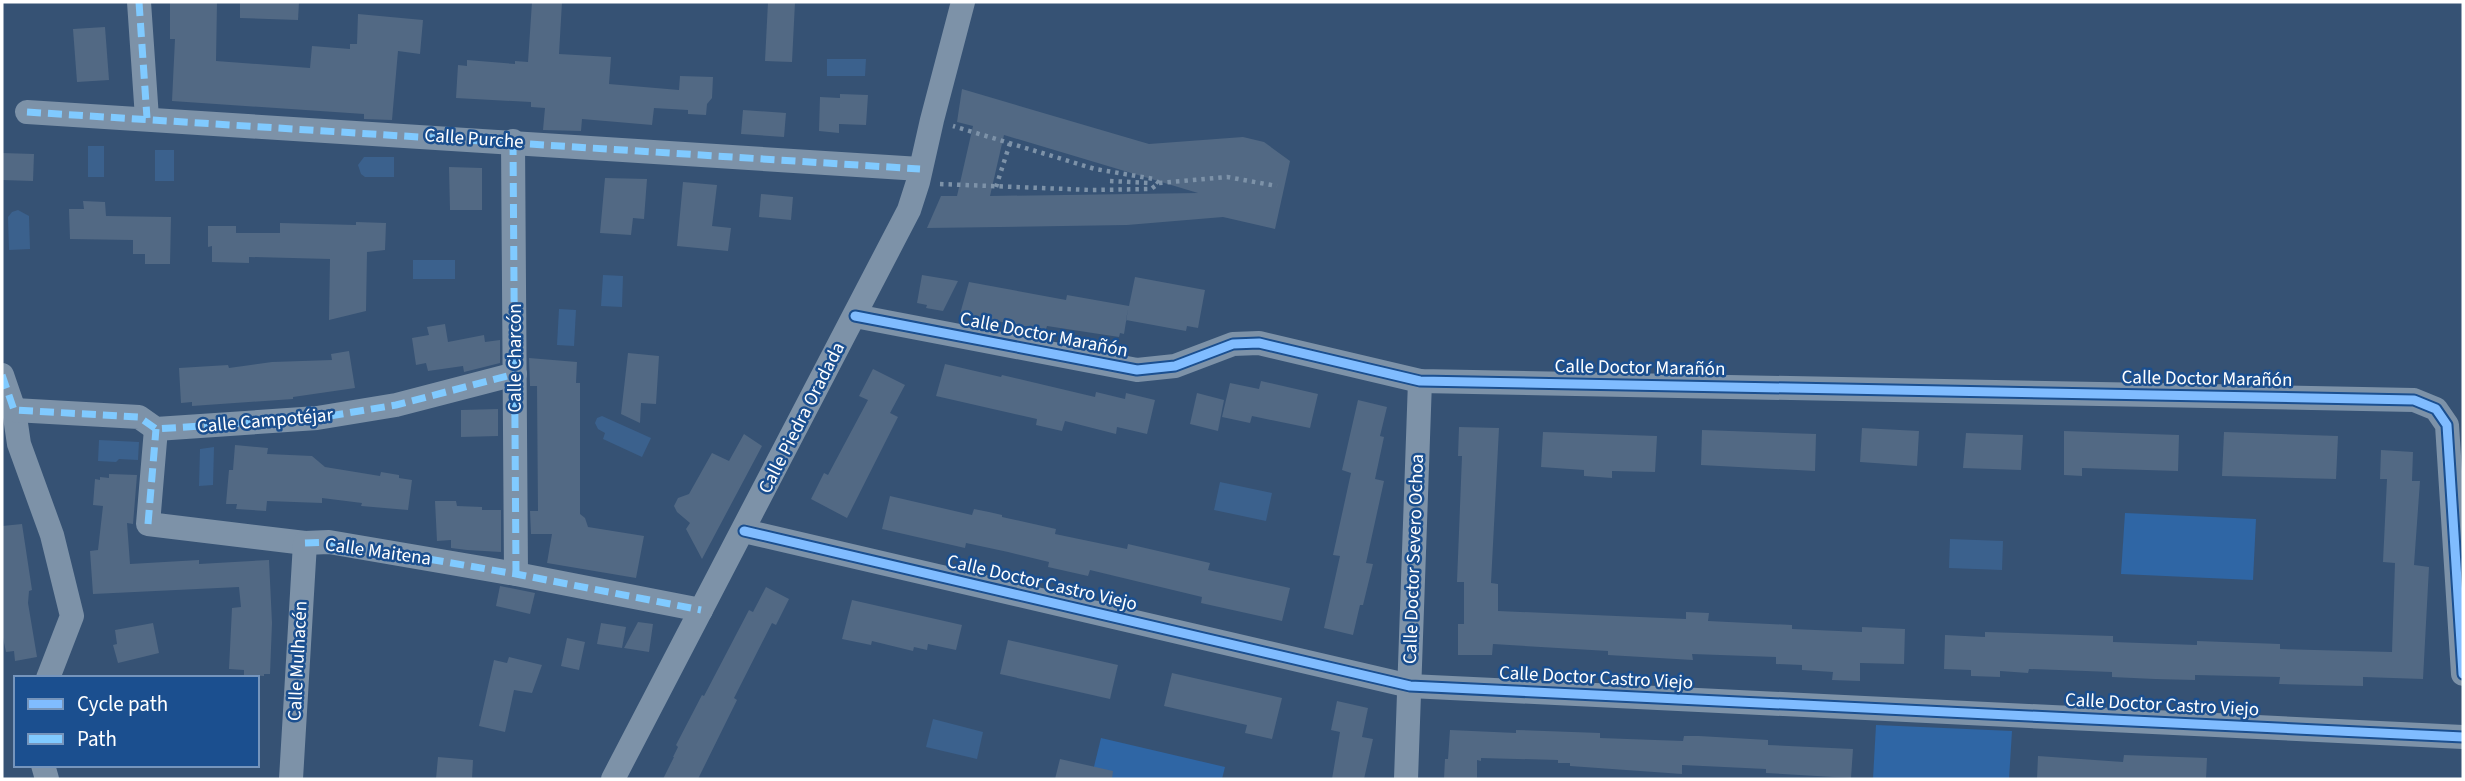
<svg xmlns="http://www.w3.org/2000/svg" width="2465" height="781" viewBox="0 0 2465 781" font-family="'Source Sans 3',sans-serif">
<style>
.green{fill:#2f66a5}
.water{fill:#3b618d}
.building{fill:#526984;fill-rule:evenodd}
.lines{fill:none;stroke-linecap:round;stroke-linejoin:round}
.path{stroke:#7d92a8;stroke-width:4.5;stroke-dasharray:3.5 5;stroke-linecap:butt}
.street{stroke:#7d92a8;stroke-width:24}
.quiet{stroke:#80caff;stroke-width:7;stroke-dasharray:14 7;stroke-linecap:butt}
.cycleway-casing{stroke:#1b4f8f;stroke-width:13}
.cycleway{stroke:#80bcff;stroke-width:9}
.labels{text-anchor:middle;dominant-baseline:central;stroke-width:5;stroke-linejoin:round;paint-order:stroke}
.street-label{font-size:19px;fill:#fff;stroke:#1b4f8f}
</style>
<rect width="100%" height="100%" fill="#365274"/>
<g class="green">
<path d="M 2125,513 L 2256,519 L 2253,580 L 2121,574 Z"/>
<path d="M 1876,725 L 2012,731 L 2009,779 L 1873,779 Z"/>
<path d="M 1101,738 L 1225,767 L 1222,779 L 1091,779 Z"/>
</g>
<g class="water">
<path d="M 827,59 L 866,59 L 865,76 L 827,76 Z"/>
<rect x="88" y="146" width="16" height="31"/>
<rect x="155" y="150" width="19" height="31"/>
<path d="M 364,157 L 394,157 L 394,177 L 365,177 L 361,174 L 358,165 Z"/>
<path d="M 18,210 L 29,216 L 30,249 L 9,250 L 8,217 L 12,212 Z"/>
<rect x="413" y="260" width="42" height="19"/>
<path d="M 603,275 L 623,276 L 622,307 L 601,306 Z"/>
<path d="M 559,309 L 576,310 L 574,346 L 557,345 Z"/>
<path d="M 602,416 L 651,438 L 642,457 L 603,439 L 605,433 L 598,429 L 595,423 L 597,418 Z"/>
<path d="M 99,440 L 139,442 L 138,460 L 119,459 L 116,462 L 98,461 Z"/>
<path d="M 214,447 L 213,485 L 199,486 L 200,449 Z"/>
<path d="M 1220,482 L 1272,493 L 1266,521 L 1214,510 Z"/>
<path d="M 1950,539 L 2003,541 L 2002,570 L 1949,568 Z"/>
<path d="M 933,719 L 983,732 L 977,759 L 926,747 Z"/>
</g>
<g class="building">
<path d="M 170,2 L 217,2 L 216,61 L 310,68 L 312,46 L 350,49 L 350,44 L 357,44 L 358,14 L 423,20 L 420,54 L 398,51 L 392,120 L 364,119 L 364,114 L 172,101 L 175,39 L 170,39 Z"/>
<path d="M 240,2 L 299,2 L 298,20 L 240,18 Z"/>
<path d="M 532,2 L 562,2 L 559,54 L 611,57 L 609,84 L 679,90 L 680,76 L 713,77 L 712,98 L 707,104 L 706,115 L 688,114 L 688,110 L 654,108 L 652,125 L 582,119 L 581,131 L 543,130 L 545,108 L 531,107 L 531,102 L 456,98 L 458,65 L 467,66 L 467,60 L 515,64 L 515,61 L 528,62 Z"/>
<path d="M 768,2 L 795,2 L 792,62 L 765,61 Z"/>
<path d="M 105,27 L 109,80 L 77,82 L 73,29 Z"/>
<path d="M 962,89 L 1149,144 L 1243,137 L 1264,142 L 1290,161 L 1275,229 L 1223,217 L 1127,225 L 927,228 L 941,196 L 957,196 L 973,126 L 957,122 ZM 1004,135 L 1198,193 L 990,196 Z"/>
<path d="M 840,94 L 868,95 L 866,125 L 839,124 L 839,133 L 819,131 L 820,97 L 840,98 Z"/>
<path d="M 743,110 L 786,113 L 784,137 L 741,134 Z"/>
<path d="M 2,153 L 34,154 L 33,181 L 2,180 Z"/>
<path d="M 449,167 L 482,168 L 482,210 L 450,210 Z"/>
<path d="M 605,178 L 647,179 L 644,219 L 633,218 L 631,235 L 600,233 Z"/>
<path d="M 683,182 L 717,185 L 712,226 L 731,228 L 728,251 L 677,246 Z"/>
<path d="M 761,194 L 793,197 L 791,220 L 759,217 Z"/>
<path d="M 83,201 L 105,202 L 106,216 L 171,217 L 170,264 L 145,264 L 145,254 L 133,254 L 133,240 L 70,239 L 69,209 L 84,209 Z"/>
<path d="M 356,222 L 386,223 L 385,250 L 367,252 L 366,311 L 329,320 L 330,259 L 249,257 L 249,263 L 212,262 L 212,246 L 208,247 L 208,226 L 236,226 L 236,233 L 280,233 L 280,223 L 356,225 Z"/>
<path d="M 922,275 L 958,281 L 943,311 L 926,308 L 927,305 L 917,303 Z"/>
<path d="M 1135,277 L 1205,290 L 1198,328 L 1187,326 L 1186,331 L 1126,320 L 1128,309 L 1124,334 L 1120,333 L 1119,337 L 1047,326 L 1046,329 L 1024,326 L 960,314 L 969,282 L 1066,300 L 1067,295 L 1129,306 Z"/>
<path d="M 445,324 L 448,342 L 484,335 L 485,342 L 500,340 L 500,363 L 464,372 L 463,366 L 428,371 L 426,363 L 416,365 L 412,338 L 429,335 L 427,327 Z"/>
<path d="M 349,351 L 355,388 L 293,397 L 293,399 L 192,406 L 192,402 L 181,403 L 179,368 L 228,365 L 229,368 L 272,362 L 332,360 L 331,354 Z"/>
<path d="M 628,353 L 659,356 L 656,404 L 641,403 L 640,423 L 621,414 Z"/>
<path d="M 529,358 L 577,362 L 576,383 L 580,383 L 580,514 L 585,518 L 588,527 L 644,536 L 636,578 L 547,563 L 552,534 L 531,534 L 530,511 L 538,511 L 537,386 L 530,386 Z"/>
<path d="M 945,364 L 1001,377 L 1002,375 L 1095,397 L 1096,392 L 1125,399 L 1126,393 L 1155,400 L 1147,434 L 1117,427 L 1116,434 L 1065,421 L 1062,431 L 1036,425 L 1037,419 L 936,396 Z"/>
<path d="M 873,369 L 905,385 L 890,413 L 898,417 L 847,518 L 811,499 L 824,473 L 828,475 L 868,400 L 859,396 Z"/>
<path d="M 1261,381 L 1318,394 L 1310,428 L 1252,416 L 1250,423 L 1222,417 L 1230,383 L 1259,389 Z"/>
<path d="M 1197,393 L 1224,400 L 1218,431 L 1190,424 Z"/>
<path d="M 1358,400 L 1387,407 L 1380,436 L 1384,437 L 1375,479 L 1384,481 L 1366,563 L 1373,564 L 1363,605 L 1360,605 L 1353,635 L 1324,628 L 1340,556 L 1333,555 L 1351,473 L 1342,470 Z"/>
<path d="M 498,409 L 498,436 L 461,437 L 461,410 Z"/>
<path d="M 1459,427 L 1499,428 L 1491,583 L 1498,584 L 1498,611 L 1686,619 L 1686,612 L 1709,613 L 1708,621 L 1792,625 L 1792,629 L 1862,632 L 1862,627 L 1905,629 L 1904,664 L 1860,663 L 1860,681 L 1832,680 L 1833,672 L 1802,670 L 1802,665 L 1776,664 L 1776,657 L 1692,654 L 1693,660 L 1608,655 L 1608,651 L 1493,644 L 1492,655 L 1458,655 L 1458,624 L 1464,624 L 1464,582 L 1457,582 L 1462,456 L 1458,456 Z"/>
<path d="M 1862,428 L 1919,431 L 1917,466 L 1860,462 Z"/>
<path d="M 1702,430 L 1816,434 L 1815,471 L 1701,465 Z"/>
<path d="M 2064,431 L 2179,435 L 2178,471 L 2082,468 L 2082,476 L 2064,475 Z"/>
<path d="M 1543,432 L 1657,436 L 1655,472 L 1612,471 L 1612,478 L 1584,476 L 1584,470 L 1541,467 Z"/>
<path d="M 2224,432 L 2338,436 L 2336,479 L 2222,476 Z"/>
<path d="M 1966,433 L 2023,435 L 2021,470 L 1963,468 Z"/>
<path d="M 744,434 L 762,446 L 702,559 L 686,529 L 690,523 L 677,512 L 674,506 L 678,498 L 689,494 L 712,453 L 729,461 Z"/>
<path d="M 235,445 L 268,448 L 267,454 L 312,456 L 325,467 L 380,476 L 381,472 L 399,475 L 399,478 L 412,480 L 408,510 L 361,506 L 362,503 L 322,498 L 322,503 L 267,501 L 266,511 L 236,509 L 237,504 L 226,504 L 229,470 L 233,470 Z"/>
<path d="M 2381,450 L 2413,452 L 2412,481 L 2420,481 L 2414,565 L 2429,567 L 2423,679 L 2363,677 L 2363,686 L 2279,684 L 2280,677 L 2195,675 L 2195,680 L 2155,679 L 2112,677 L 2112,672 L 2029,669 L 2028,673 L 2000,671 L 2000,677 L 1971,676 L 1971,670 L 1944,669 L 1945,635 L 1985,637 L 1985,632 L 2113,636 L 2113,642 L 2197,645 L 2197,641 L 2280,644 L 2280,649 L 2392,652 L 2395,563 L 2383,562 L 2387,479 L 2380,479 Z"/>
<path d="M 109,474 L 137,475 L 133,524 L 127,523 L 130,564 L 199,560 L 199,564 L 269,560 L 272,623 L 270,674 L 264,674 L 264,676 L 244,675 L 244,670 L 229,669 L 232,608 L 241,607 L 239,587 L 93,594 L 90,551 L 98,550 L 103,506 L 93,505 L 95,479 L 100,480 L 100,477 L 109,478 Z"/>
<path d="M 890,496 L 972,515 L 974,509 L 989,512 L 1002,515 L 1002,517 L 1056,529 L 1055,534 L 1127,549 L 1128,544 L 1210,563 L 1208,570 L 1290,588 L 1282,621 L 1201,603 L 1202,597 L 1090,570 L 1088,576 L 1048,567 L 1049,562 L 1008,552 L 966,543 L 965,548 L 882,529 Z"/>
<path d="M 435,501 L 456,501 L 457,506 L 482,507 L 482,510 L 501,510 L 501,552 L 467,550 L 451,548 L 451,540 L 437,541 Z"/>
<path d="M 22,524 L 32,590 L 29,591 L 28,603 L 37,657 L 15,661 L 14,651 L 6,652 L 2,633 L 2,526 Z"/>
<path d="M 500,586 L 535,593 L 530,614 L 496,606 Z"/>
<path d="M 766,587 L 789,599 L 776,625 L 772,623 L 734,698 L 737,700 L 698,779 L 663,779 L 674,757 L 673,757 L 678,747 L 676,745 L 702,695 L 704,696 L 749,610 L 753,612 Z"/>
<path d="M 852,600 L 962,625 L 956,650 L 928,644 L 927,650 L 914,647 L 913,651 L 872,641 L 871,645 L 842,639 Z"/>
<path d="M 638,622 L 653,624 L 649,652 L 624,648 Z"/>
<path d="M 153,623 L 159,653 L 118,663 L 113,645 L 117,644 L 115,630 Z"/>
<path d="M 601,623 L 626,627 L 622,648 L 597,644 Z"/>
<path d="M 567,638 L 585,642 L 579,670 L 561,666 Z"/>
<path d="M 1008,640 L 1118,665 L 1110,699 L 1000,674 Z"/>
<path d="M 509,657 L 542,665 L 532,693 L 514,690 L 505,732 L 479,726 L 494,660 L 507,663 Z"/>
<path d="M 1172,673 L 1282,698 L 1272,739 L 1245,733 L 1247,725 L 1164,706 Z"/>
<path d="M 1337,701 L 1368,708 L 1362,737 L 1373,739 L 1364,779 L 1332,779 L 1340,732 L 1331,730 Z"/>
<path d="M 1450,730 L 1516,733 L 1516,730 L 1600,733 L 1600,738 L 1683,741 L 1684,736 L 1699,736 L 1768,740 L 1768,745 L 1853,749 L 1851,778 L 1766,773 L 1766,769 L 1682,765 L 1682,774 L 1570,766 L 1570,763 L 1558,763 L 1558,760 L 1481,758 L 1481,761 L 1477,760 L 1477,779 L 1444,779 L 1445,759 L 1448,759 Z"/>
<path d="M 2124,755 L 2207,758 L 2206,779 L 2037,779 L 2038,756 L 2123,762 Z"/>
<path d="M 438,757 L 473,760 L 472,779 L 436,779 Z"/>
<path d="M 1060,759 L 1113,771 L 1112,779 L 1055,779 Z"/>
</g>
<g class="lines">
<g class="path">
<path d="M 1110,181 L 1149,183"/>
<path d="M 1159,183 L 1227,177 L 1277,186"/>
<path d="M 940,184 L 1091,190 L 1151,189 L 1159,183 L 1154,179 L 1095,169 L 953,126"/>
<path d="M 996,187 L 1010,143"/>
</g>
<g class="street">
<path d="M 139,2 L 147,118"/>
<path d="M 27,112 L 920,169"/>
<path d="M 513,141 L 516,574"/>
<path d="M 855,316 L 1137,370 L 1175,366 L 1233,344 L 1259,343 L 1420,381 L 2414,400 L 2436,409 L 2447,425 L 2463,674"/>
<path d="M 2,375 L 14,410 L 19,444 L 52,535 L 72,616 L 48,678"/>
<path d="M 14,410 L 139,417 L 156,429 L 317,418 L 396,405 L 515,374"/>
<path d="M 156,429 L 148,524 L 305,543 L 329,542 L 516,574 L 701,610"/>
<path d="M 744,531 L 1410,686 L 2463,737"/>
<path d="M 43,765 L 47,779"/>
<path d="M 291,779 L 305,543"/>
<path d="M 613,779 L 909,210 L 918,182 L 932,120 L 963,2"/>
<path d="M 1406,779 L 1420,381"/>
</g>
<g class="quiet">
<path d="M 139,2 L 147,118"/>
<path d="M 27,112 L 920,169"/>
<path d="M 513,141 L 516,574"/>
<path d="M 2,375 L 14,410 L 139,417 L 156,429 L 317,418 L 396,405 L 515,374"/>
<path d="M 148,524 L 156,429"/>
<path d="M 305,543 L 329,542 L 516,574 L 701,610"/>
</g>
<defs>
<g id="cycleway">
<path d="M 855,316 L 1137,370 L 1175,366 L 1233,344 L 1259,343 L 1420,381 L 2414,400 L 2436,409 L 2447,425 L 2463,674"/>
<path d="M 744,531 L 1410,686 L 2463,737"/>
</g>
</defs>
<use href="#cycleway" class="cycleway-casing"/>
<use href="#cycleway" class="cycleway"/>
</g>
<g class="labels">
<g class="street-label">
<text transform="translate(474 139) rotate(4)">Calle Purche</text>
<text transform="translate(1044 335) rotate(11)">Calle Doctor Marañón</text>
<text transform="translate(515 358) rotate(-90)">Calle Charcón</text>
<text transform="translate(1640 368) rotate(1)">Calle Doctor Marañón</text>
<text transform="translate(2207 379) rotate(1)">Calle Doctor Marañón</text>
<text transform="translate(802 418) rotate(-63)">Calle Piedra Oradada</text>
<text transform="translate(265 421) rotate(-5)">Calle Campotéjar</text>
<text transform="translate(378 552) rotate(8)">Calle Maitena</text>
<text transform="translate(1414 559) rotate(-88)">Calle Doctor Severo Ochoa</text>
<text transform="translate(1042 583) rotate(13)">Calle Doctor Castro Viejo</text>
<text transform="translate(298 661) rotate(-87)">Calle Mulhacén</text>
<text transform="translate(1596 678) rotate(3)">Calle Doctor Castro Viejo</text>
<text transform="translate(2162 705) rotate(3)">Calle Doctor Castro Viejo</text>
</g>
</g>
<rect width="2465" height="781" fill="none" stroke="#ffffff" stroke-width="7"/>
<rect x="14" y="676" width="245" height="91" fill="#1b4f8f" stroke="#7695bc" stroke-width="2"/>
<rect x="28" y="699" width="35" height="10" fill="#80bcff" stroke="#7695bc" stroke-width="2"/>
<text x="77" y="711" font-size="21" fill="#ffffff">Cycle path</text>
<rect x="28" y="734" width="35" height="10" fill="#80caff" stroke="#7695bc" stroke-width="2"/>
<text x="77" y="746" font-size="21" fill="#ffffff">Path</text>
</svg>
